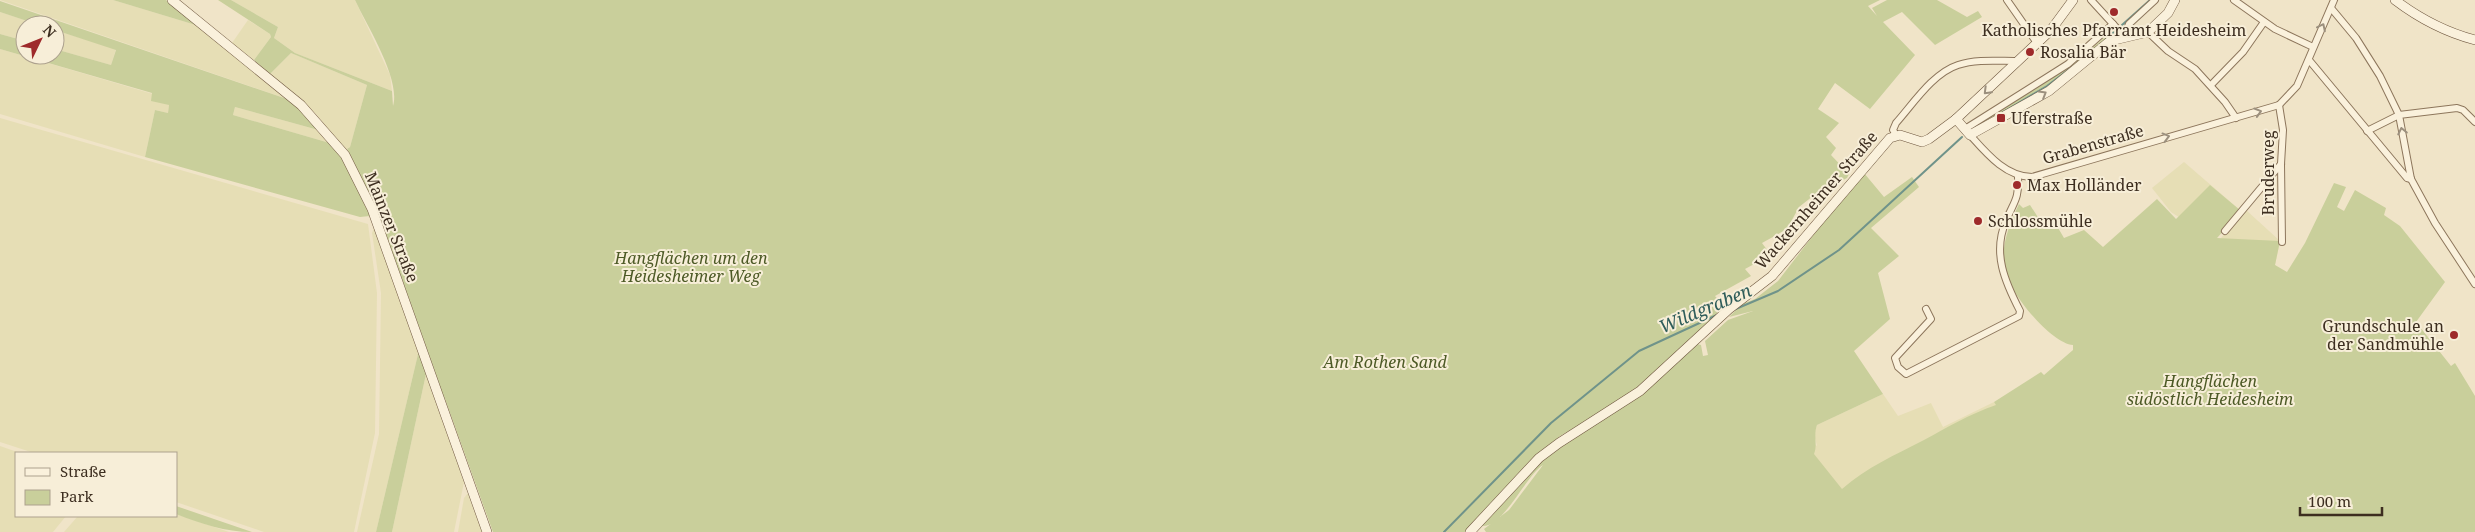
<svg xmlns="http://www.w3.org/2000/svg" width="2475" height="532" viewBox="0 0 2475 532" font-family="'Noto Serif',serif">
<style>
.farmland{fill:#e6deb5}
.green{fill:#c9cf9b}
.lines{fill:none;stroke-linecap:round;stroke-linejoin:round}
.stream{stroke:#6f938a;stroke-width:2}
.street-casing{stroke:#8d765c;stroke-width:8}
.secondary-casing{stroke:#6f573f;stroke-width:10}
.street{stroke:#faf1dc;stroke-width:6}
.secondary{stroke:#faf1dc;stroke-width:9}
.oneway{stroke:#9c907e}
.poi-dot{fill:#9e2a2b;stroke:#f7eed8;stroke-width:2}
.labels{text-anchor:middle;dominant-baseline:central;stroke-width:4;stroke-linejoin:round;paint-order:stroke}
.poi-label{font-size:16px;fill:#3d2e20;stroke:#f7eed8;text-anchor:start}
.street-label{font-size:16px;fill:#3d2e20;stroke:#f7eed8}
.park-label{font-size:16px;font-style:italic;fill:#4d5a26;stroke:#f7eed8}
.water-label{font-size:18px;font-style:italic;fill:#2f5d5a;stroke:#f7eed8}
</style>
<rect width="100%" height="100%" fill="#f0e4c8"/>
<g class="farmland">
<path d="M 0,0 L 113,0 L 199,26 L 290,100 Z"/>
<path d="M 231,0 L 355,0 L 390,75 L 392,91 L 295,53 L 274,38 L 278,27 Z"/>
<path d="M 0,12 L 39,25 L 25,25 L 25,41 L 0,34 Z"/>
<path d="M 248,20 L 270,34 L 271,37 L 254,60 L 232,43 Z"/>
<path d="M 55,30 L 116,49 L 111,65 L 55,49 Z"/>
<path d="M 0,49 L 153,94 L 169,105 L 168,113 L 155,110 L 145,157 L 0,114 Z"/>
<path d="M 291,53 L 367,85 L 350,147 L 347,149 L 344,149 L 317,115 L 270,74 Z"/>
<path d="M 235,107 L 322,131 L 333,144 L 233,115 Z"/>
<path d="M 0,118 L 368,224 L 377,293 L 375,433 L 354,532 L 264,532 L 176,502 L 176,453 L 34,453 L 0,442 Z"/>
<path d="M 2184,162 L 2241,211 L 2215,240 L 2171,212 L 2152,188 Z"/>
<path d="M 2246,210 L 2280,241 L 2275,265 L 2276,267 L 2221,238 Z"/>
<path d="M 374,228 L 419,350 L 376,532 L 357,532 L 379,434 L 381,293 L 372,233 Z"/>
<path d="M 426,374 L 464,482 L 454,532 L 392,532 Z"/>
<path d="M 1883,394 L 1898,416 L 1931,403 L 1943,427 L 1994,402 L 2021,430 L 1869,532 L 1724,427 L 1776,415 L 1817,446 L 1814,434 L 1817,425 Z"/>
<path d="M 0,446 L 20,453 L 16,453 L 16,516 L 66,516 L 53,532 L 0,532 Z"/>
<path d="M 468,493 L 482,532 L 458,532 L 464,498 Z"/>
<path d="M 176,514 L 229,532 L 64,532 L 78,516 Z"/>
</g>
<g class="green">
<path d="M 113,0 L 166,0 L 199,26 Z"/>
<path d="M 218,0 L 231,0 L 278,27 L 274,38 L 295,53 L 392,91 L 393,106 C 401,79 367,26 355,0 L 1880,0 L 1868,6 L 1877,16 L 1872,8 L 1887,0 L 1937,0 L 1967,17 L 1978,11 L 1982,17 L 1935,45 L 1902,12 L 1883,22 L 1915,55 L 1870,109 L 1835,83 L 1818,109 L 1839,123 L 1826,137 L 1836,148 L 1831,155 L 1849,174 L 1847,178 L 1813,196 L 1799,207 L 1787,229 L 1762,243 L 1771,255 L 1745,269 L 1751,276 L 1715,296 L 1723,305 L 1709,323 L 1645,383 L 1611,407 L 1560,436 L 1513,480 L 1466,532 L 493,532 L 445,399 L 439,388 L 440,386 L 377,209 L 347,149 L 350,147 L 367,85 L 291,53 L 270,74 L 254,60 L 271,37 L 270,34 Z"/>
<path d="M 0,1 L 290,100 L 322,131 L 235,107 L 233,115 L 333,144 L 350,171 L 370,216 L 360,217 L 145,157 L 155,110 L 168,113 L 169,105 L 151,101 L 152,93 L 0,49 L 0,34 L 25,41 L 25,55 L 55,55 L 55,49 L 111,65 L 116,50 L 55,30 L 55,25 L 39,25 L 0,12 Z"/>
<path d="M 2114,30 L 2115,33 L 2111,39 L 2051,86 L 1977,128 L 1978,123 L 2065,70 Z"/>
<path d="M 1864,173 L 1884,197 L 1912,177 L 1919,187 L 1871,228 L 1899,256 L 1878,273 L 1890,319 L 1854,351 L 1883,394 L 1817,425 C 1813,436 1818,444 1814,454 L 1842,489 C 1867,467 1895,455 1924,440 C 1948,427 1970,414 1996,405 L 1994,402 L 2041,372 L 2044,375 L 2073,350 L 2073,345 C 2051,344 2006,289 2004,267 C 2001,244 2010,223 2019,204 L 2023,208 L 2030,205 L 2043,225 L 2054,221 L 2064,238 L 2084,230 L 2103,247 L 2157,199 L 2176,219 L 2210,185 L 2241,211 L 2217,238 L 2280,241 L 2275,265 L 2287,272 L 2305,243 L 2334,183 L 2346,187 L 2337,207 L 2344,211 L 2355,190 L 2386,208 L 2384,215 L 2400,226 L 2445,282 L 2416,322 L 2451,366 L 2455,363 L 2475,396 L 2475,532 L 1486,532 L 1484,529 L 1509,510 L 1543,465 C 1526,475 1503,529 1481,526 L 1532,467 L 1697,344 L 1701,345 L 1703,356 L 1708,355 L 1705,341 L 1728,320 L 1753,311 L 1729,317 L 1742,304 L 1755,299 L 1778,281 L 1845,194 Z"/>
<path d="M 419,350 L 426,374 L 392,532 L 376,532 Z"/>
<path d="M 176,506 L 252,532 C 225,532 202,524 176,514 Z"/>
</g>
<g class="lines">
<g class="stream">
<path d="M 2122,25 L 2150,0"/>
<path d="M 2106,39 L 2114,32"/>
<path d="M 2003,112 L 2047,86 L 2072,67"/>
<path d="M 1731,311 L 1778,291 L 1839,250 L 1962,137"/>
<path d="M 1444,532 L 1551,423 L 1639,351 L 1719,314"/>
</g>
<defs>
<g id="street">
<path d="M 2007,0 L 2037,43"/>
<path d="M 2091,0 L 2124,36 L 2129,24 L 2155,0"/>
<path d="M 2234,0 L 2275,29 L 2313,47"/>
<path d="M 2331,8 L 2356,38 L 2380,76 L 2399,115 L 2411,179 L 2435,223 L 2475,284"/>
<path d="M 2148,32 L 2168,51 L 2195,69 L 2225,102 L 2236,118"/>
<path d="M 2309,60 L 2407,178 L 2411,179"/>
<path d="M 2211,85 L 2243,52 L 2264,22"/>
<path d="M 2279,105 L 2283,130 L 2281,164 L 2282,242"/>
<path d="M 1965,129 L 2068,64 L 2113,24"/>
<path d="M 2367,131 L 2399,115 L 2457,108 L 2463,110 L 2475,122"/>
<path d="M 1896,135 L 1893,130 L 1896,123 C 1913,104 1933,73 1958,65 C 1976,59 1997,61 2016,61"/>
<path d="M 1970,135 C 1987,154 2006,177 2032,177 L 2279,105 L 2297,86 L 2334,0"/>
<path d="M 2225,231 L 2281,164"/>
<path d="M 1926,309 L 1931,319 L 1895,358 L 1898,367 L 1906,374 L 2019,316 L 2020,311 C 2005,282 1992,253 2006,221 C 2014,201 2019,200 2018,177"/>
</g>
<g id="secondary">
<path d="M 172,0 L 301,105 L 345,155 L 372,209 L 487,532"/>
<path d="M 2395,0 C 2420,19 2445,32 2475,40"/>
<path d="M 1956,119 L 1970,135 L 2049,91 L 2110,41 L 2148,32 L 2168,13 L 2175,0"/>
<path d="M 1470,532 L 1539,458 L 1559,443 L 1640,391 L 1729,309 L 1772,276 L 1890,138 L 1900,135 L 1922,142 L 1929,139 L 1956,119 L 2051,30 L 2073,0"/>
</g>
</defs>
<use href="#street" class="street-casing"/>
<use href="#secondary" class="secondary-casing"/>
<use href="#street" class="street"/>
<use href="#secondary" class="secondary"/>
</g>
<defs><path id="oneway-chevron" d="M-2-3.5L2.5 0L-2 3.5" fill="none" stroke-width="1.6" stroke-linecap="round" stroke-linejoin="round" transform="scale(1.25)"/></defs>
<g class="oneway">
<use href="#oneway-chevron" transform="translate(2322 27) rotate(-64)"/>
<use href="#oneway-chevron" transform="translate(1987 91) rotate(135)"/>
<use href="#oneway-chevron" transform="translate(2043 94) rotate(-31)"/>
<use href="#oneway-chevron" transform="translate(2258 112) rotate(-17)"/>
<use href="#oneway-chevron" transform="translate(2402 131) rotate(-102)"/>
<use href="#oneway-chevron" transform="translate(2166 137) rotate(-15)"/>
</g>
<g class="poi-dot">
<circle cx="2114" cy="12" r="5"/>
<circle cx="2030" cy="52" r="5"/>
<rect x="1996" y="113" width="10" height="10" rx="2.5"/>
<circle cx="2017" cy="185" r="5"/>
<circle cx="1978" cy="221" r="5"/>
<circle cx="2454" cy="335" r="5"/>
</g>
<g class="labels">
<g class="poi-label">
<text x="2114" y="30" text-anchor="middle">Katholisches Pfarramt Heidesheim</text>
<text x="2040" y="52">Rosalia Bär</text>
<text x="2011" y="118">Uferstraße</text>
<text x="2027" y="185">Max Holländer</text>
<text x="1988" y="221">Schlossmühle</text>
<text x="2444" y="326" text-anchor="end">Grundschule an<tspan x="2444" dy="18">der Sandmühle</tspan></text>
</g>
<g class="street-label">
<text transform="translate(2093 144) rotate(-16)">Grabenstraße</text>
<text transform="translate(2268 173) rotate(-90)">Bruderweg</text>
<text transform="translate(1816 200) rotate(-49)">Wackernheimer Straße</text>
<text transform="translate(392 227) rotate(68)">Mainzer Straße</text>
</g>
<g class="park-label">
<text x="691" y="258">Hangflächen um den<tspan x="691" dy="18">Heidesheimer Weg</tspan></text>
<text x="1385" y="362">Am Rothen Sand</text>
<text x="2210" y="381">Hangflächen<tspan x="2210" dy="18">südöstlich Heidesheim</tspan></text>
</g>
<g class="water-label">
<text transform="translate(1705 308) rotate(-23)">Wildgraben</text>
</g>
</g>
<rect x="15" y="452" width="162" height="65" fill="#f7eed8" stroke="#ada18e"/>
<rect x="25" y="468" width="25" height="8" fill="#faf1dc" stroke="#ada18e"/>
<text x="60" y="477" font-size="15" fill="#3d2e20">Straße</text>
<rect x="25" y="490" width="25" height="15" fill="#c9cf9b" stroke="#ada18e"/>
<text x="60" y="502" font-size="15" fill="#3d2e20">Park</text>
<g transform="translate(40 40) rotate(47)"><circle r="24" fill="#f7eed8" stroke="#ada18e"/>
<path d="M0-4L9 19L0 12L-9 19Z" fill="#9e2a2b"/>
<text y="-8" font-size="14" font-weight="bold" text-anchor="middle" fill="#3d2e20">N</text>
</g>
<path d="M2300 507v8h82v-8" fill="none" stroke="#3d2e20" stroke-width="2.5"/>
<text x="2308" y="507" font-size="15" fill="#3d2e20" stroke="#f7eed8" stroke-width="4" paint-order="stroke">100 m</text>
</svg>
